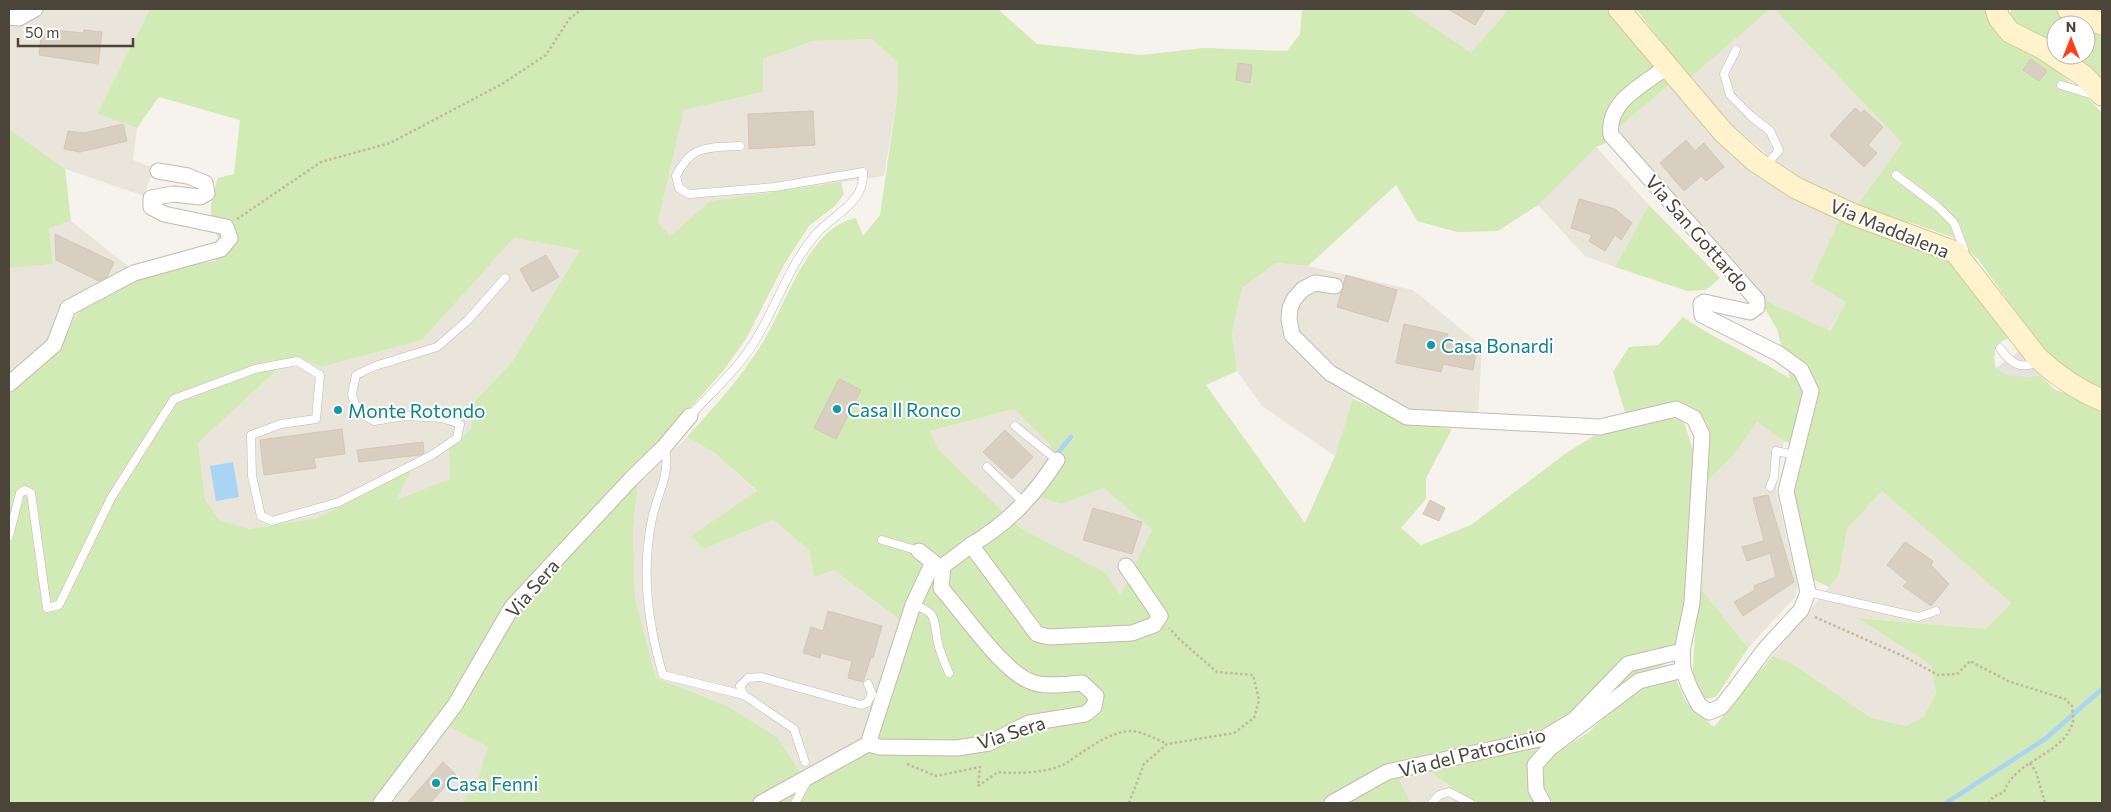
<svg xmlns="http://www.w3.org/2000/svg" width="2111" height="812" viewBox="0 0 2111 812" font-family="Commissioner,sans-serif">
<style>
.residential{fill:#eae5da}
.green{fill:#d2eab5;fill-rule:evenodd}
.parking{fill:#e5e3e0}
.water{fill:#a9d4f2}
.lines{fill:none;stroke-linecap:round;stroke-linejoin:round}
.stream{stroke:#a9d4f2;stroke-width:4.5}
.building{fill:#d8cfc1;stroke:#d3c7b4}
.lane-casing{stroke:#c2bbae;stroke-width:9}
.street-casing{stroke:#c2bbae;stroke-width:17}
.secondary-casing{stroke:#d6c79b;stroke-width:23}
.path{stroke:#c4b79f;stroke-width:2.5;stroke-dasharray:2.5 2.5;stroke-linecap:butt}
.lane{stroke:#fff;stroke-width:8}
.street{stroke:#fff;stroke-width:15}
.secondary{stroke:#fff3cd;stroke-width:21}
.culture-dot{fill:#0f9aa8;stroke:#fff;stroke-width:2}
.labels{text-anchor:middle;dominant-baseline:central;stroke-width:4;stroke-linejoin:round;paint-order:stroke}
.street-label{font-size:19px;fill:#4b4439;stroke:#fff}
.culture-label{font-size:19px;fill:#0d838f;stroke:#fff;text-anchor:start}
</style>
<rect width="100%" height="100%" fill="#f6f3ec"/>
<g class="residential">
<path d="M 9,9 L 150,9 L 97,114 L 137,128 L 133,160 L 154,168 L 144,196 L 65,169 L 9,129 Z"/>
<path d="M 1407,9 L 1509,9 L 1471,54 Z"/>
<path d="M 1770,9 L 1774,9 L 1902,143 L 1855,208 L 1789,173 L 1733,126 L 1690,78 Z"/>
<path d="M 872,39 L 897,62 L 898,92 L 884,176 L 710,201 L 670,236 L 658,222 L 684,110 L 763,92 L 763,59 L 813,41 Z"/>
<path d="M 1669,85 L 1720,143 L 1781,188 L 1839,220 L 1811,282 L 1846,302 L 1829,331 L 1758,297 L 1612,141 L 1619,127 Z"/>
<path d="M 1596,147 L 1649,205 L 1615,267 L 1585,256 L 1538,205 Z"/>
<path d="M 71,221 L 138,274 L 9,389 L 9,268 L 53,264 L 49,228 Z"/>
<path d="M 514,238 L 580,250 L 512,362 L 474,402 L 471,429 L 449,449 L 450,479 L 397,501 L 410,471 L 318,518 L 249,529 L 219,520 L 205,499 L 198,443 L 278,369 L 309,362 L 322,367 L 422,340 Z"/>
<path d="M 1276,263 L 1308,266 L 1413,290 L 1482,346 L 1478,416 L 1416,411 L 1358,385 L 1335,456 L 1262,406 L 1237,371 L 1232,333 L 1242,288 Z"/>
<path d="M 1014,409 L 1051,446 L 1062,504 L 1104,488 L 1152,530 L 1120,595 L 1105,573 L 1020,528 L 939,450 L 930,431 Z"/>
<path d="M 1757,421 L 1784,441 L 1776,490 L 1798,587 L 1795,597 L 1748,648 L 1698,585 L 1706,482 L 1732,457 Z"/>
<path d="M 687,437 L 715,453 L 757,492 L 691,536 L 704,549 L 773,520 L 809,550 L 814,577 L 834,570 L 904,623 L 869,751 L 800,772 L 778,738 L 728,706 L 656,678 L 635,598 L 633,531 L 638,483 Z"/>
<path d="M 1882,491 L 2011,603 L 1985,629 L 1860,618 L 1931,665 L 1936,692 L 1924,716 L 1905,726 L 1871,718 L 1790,662 L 1772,656 L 1839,575 L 1847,529 Z"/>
<path d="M 446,725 L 488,747 L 478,778 L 462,803 L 390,803 Z"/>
<path d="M 1429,771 L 1474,803 L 1411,803 L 1399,779 Z"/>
</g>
<g class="green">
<path d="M 150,9 L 998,9 L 1037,44 L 1141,55 L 1204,48 L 1287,51 L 1300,34 L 1302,9 L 1407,9 L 1471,53 L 1509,9 L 1606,9 L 1631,36 L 1669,85 L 1619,127 L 1612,141 L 1596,147 L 1538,205 L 1498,231 L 1457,232 L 1417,221 L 1396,185 L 1308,266 L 1276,263 L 1242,288 L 1232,333 L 1237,371 L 1206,385 L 1305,523 L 1335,456 L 1353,399 L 1409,423 L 1452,429 L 1426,478 L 1426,499 L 1401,528 L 1421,545 L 1471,525 L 1569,451 L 1602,431 L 1670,418 L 1683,419 L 1694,453 L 1687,615 L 1679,641 L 1664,665 L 1641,673 L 1617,686 L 1600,710 L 1536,750 L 1531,768 L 1537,803 L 1474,803 L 1429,771 L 1399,779 L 1411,803 L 462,803 L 478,778 L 488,747 L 446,725 L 516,610 L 638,483 L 633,531 L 635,598 L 656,678 L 728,706 L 778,738 L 800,772 L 869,751 L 904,623 L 834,570 L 814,577 L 809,550 L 773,520 L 704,549 L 691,536 L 757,491 L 715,453 L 687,437 C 714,407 740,379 761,345 C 785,309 807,227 856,218 L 863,236 L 880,215 L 898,91 L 897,62 L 872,39 L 813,41 L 763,59 L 763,92 L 684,110 L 658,222 L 670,236 L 710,201 L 841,182 L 844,194 L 835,206 L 809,226 L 785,263 L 746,339 L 724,370 L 651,452 L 507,603 L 449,703 L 374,803 L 9,803 L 9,389 L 49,355 L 85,305 L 138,274 L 215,261 L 222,246 C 208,218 208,207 218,178 L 234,174 L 240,120 L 159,97 L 137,128 L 97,114 ZM 514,238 L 580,250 L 512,362 L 474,402 L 471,429 L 449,449 L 450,479 L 397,500 L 411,470 L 318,518 L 249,529 L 219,520 L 205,499 L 198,443 L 278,369 L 309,362 L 322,367 L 422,340 ZM 1014,409 L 1051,446 L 1036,496 L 1062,504 L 1104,488 L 1152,530 L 1120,595 L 1106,573 L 1020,528 L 939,450 L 930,431 Z"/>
<path d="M 1636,9 L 1770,9 L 1690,78 Z"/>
<path d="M 1774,9 L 1985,9 L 2001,31 L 2039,56 L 2081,91 L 2102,113 L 2102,389 L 2070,374 L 2043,349 L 1977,258 L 1952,237 L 1915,224 L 1855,208 L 1902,143 Z"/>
<path d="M 2011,9 L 2056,9 L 2086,25 L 2056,25 L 2056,49 L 2025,32 L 2009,17 Z"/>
<path d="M 2086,25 L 2102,34 L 2102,85 L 2064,55 L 2086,55 Z"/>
<path d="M 9,129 L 65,169 L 71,221 L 49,228 L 53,264 L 9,268 Z"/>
<path d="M 1649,205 L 1720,278 L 1706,290 L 1687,291 L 1615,267 Z"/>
<path d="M 1839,220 L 1949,258 L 2011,338 C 1995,341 1992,353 1996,368 L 2029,377 L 2040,375 L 2054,389 L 2102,408 L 2102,803 L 1553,803 L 1544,787 L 1543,769 L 1553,755 L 1589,732 L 1633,690 L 1675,677 L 1686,702 L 1714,727 L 1772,656 L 1790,662 L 1871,718 L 1906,726 L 1924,716 L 1936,693 L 1931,665 L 1858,618 L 1985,629 L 2011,603 L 1882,491 L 1847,529 L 1839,575 L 1829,587 L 1810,578 L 1791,498 L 1799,447 L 1784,441 L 1757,422 L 1732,457 L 1706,482 L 1695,414 L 1627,419 L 1613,372 L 1629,347 L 1658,345 L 1683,317 C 1717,341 1756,356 1790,379 L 1777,329 L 1758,297 L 1830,331 L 1846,302 L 1811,282 Z"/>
<path d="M 1698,585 L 1748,648 L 1716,697 L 1705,699 L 1697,695 L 1692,684 Z"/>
</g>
<path class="parking" d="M 2021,350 L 2040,375 L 2029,377 L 2015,376 L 2007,375 L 1996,368 Z"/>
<path class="water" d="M 233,462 L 239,497 L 216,501 L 210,466 Z"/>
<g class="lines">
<g class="stream">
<path d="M 1054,457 L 1071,437"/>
<path d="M 1946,803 L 2045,739 L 2102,689"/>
</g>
</g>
<g class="building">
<path d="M 1448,9 L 1485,9 L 1475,25 Z"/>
<path d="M 42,29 L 83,33 L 84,30 L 102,32 L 98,64 L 39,55 Z"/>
<path d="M 2031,59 L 2047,71 L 2039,81 L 2023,70 Z"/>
<path d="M 1238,63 L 1252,65 L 1250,83 L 1236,80 Z"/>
<path d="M 1855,108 L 1861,113 L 1864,110 L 1883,127 L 1868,145 L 1877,153 L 1864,167 L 1830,135 Z"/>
<path d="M 813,111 L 815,145 L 749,149 L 748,114 Z"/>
<path d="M 123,124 L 127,141 L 80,152 L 64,149 L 68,131 L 84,133 Z"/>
<path d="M 1686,140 L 1695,151 L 1704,143 L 1724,167 L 1706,181 L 1701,176 L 1684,191 L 1660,163 Z"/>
<path d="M 1579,199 L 1615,209 L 1632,223 L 1621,240 L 1615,235 L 1605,251 L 1589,241 L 1592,235 L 1571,228 Z"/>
<path d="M 55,234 L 114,262 L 107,277 L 99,281 L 56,260 Z"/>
<path d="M 546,255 L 559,277 L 532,292 L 520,269 Z"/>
<path d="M 1346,275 L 1397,290 L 1388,322 L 1337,307 Z"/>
<path d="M 1404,324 L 1448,334 L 1446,342 L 1477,348 L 1473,370 L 1443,364 L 1441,372 L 1396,363 Z"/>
<path d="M 839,379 L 861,390 L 836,439 L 814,428 Z"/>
<path d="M 342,429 L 345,454 L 314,458 L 316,468 L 264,475 L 260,440 Z"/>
<path d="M 1005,430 L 1033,457 L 1012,479 L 983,452 Z"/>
<path d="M 423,442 L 424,453 L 420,455 L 359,462 L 357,450 Z"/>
<path d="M 1768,495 L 1794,582 L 1743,616 L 1734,602 L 1755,590 L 1754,586 L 1776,577 L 1770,553 L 1747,561 L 1742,547 L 1764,541 L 1753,498 Z"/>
<path d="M 1430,500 L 1445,508 L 1439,521 L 1423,514 Z"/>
<path d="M 1093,508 L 1142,522 L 1132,554 L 1083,540 Z"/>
<path d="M 1905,542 L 1933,561 L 1931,565 L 1949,584 L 1931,606 L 1903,586 L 1908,582 L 1887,565 Z"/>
<path d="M 828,611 L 882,626 L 873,658 L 871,657 L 863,682 L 848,678 L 852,661 L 821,653 L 820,658 L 803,653 L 811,627 L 823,631 Z"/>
<path d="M 443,762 L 456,775 L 430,803 L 407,803 Z"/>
</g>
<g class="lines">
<defs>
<g id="lane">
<path d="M 1736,50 L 1724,74 L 1730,95 L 1751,116 L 1770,131 L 1779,150 L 1766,166"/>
<path d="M 2061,85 L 2093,95"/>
<path d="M 1896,175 L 1937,206 L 1954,223 L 1964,249 L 1962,254"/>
<path d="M 2000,348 C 2010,363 2021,371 2039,361"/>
<path d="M 690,416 C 708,396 728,378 744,357 C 773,319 785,269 817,233 C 835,213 865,203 863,172 L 775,187 L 689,194 L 679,188 L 676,176 C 692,144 708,148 740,146"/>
<path d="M 1015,426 L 1057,460"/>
<path d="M 665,448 C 671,474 657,494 652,519 C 641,571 648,625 663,675 L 744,695 L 794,729 L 805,762"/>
<path d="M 987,467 L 1024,503"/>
<path d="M 1770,487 L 1774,477 L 1776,451 L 1794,455"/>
<path d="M 9,536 L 20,493 L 25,490 L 31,493 L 47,608 L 59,605 L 111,498 L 174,399 L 255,369 L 297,361 L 320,375 L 316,419 L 281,424 L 251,435 L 252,476 L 261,516 L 272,521 L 339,502 L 432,455 L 457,438 L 460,424 L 442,418 L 405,416 L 374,421 L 357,412 L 352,394 L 356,375 L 375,366 L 437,347 L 468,320 L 505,278"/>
<path d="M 882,540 L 919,551"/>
<path d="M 1808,592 L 1918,617 L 1936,611"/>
<path d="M 913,605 C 939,612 933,621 938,643 C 940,653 945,663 949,673"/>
<path d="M 744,695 L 740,686 L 748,678 L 761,677 L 861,705 L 867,703 L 872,694 L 868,684"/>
<path d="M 795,803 L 807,781"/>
<path d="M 1432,803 L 1439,795 L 1449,792 L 1470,803"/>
</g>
<g id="street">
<path d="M 9,17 L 19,18 L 35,9"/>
<path d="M 1335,286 L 1315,283 L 1303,289 L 1294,299 L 1290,308 L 1289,319 L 1292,335 L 1330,373 L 1407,417 L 1600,427 L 1676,409 L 1694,418 L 1702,435 L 1692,603 L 1682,651 L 1683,670 L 1690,688 L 1699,705 L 1709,712 L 1721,707 L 1733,692 L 1765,649 L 1801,610 L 1808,592 L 1786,491 L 1811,391 L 1801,370 L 1779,354 L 1702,315 L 1701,304 L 1704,302 L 1750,312 L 1757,307 L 1757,300 L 1611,135 C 1606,101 1645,84 1668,66"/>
<path d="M 9,384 L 54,345 L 68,308 L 134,273 L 221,249 L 230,238 L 226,227 L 164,214 L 151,207 L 151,198 L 173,194 L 200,197 L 207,193 L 205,183 L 188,176 L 158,171"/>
<path d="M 971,545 C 1008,523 1033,497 1057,460"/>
<path d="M 868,744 L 880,747 L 957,748 L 989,743 L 1029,723 L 1085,714 L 1094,707 L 1096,696 L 1082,683 C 1068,684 1049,687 1035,683 C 1005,676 963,612 941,588 L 943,566 L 971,545 L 1037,634 L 1049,637 L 1132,633 L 1154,625 L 1160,616 L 1126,566"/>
<path d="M 381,803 L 455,705 L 512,607 L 632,478 L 664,447 L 690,416"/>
<path d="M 761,803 L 868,744 L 913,605 L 933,562 L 919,551"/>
<path d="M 1332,803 L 1387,772 L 1544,738 L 1574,720 L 1628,664 L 1682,651"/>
<path d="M 1543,803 L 1536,790 L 1535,765 L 1550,748 L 1639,681 L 1683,670"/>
</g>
<g id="secondary">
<path d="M 1619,9 L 1723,132 L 1755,161 L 1796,188 L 1852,214 L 1955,252 L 2037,357 C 2057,376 2078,390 2102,400"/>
<path d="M 1996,9 L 1999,18 L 2010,32 L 2042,48 L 2084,76 L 2102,95"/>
<path d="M 2068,9 L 2077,15 L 2102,24"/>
</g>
</defs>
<use href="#lane" class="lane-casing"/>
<use href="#street" class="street-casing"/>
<use href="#secondary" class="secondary-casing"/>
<g class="path">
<path d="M 237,219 L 321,162 L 390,143 L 502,84 L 546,55 L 569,19 L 582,9"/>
<path d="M 1815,617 L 1903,656 L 1938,675 L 1957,674 L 1970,661 L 2008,681 L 2065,699 L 2072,706 C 2072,710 2074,717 2073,721 C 2065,755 2015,759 2004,792 L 1993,797 L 1989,803"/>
<path d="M 2030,763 L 2036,772 L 2045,803"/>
<path d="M 907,764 L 936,776 L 980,767 L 978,786"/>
<path d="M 978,786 L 998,772 C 1015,774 1051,773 1066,763 C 1082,753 1103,736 1123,732 C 1137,728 1154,738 1167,744"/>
<path d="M 1129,803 L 1144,764 L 1167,744 L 1234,733 L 1254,718 L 1259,700 L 1253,675 L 1217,672 L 1179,639 L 1169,628"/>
</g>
<use href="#lane" class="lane"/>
<use href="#street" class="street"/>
<use href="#secondary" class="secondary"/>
</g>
<g class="culture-dot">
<circle cx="1431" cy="345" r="5"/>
<circle cx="837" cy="409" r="5"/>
<circle cx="338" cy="410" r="5"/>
<circle cx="436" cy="783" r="5"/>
</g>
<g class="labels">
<g class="street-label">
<text transform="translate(1890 228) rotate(22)">Via Maddalena</text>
<text transform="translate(1698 233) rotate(49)">Via San Gottardo</text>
<text transform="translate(532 588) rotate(-49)">Via Sera</text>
<text transform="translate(1011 732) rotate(-18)">Via Sera</text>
<text transform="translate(1472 752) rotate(-14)">Via del Patrocinio</text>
</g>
<g class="culture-label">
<text x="1441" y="345">Casa Bonardi</text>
<text x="847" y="409">Casa Il Ronco</text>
<text x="348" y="410">Monte Rotondo</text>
<text x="446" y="783">Casa Fenni</text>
</g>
</g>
<rect width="2111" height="812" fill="none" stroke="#4b4439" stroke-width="20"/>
<g transform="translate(2071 40)"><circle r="24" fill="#ffffff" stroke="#b7b4b0"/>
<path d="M0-4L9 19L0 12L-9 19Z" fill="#fc3f1d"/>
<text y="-8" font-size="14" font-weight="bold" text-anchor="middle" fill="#4b4439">N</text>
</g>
<path d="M18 38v8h115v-8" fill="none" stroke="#4b4439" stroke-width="2.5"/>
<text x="25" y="38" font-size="15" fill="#4b4439" stroke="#ffffff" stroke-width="4" paint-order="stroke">50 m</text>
</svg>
